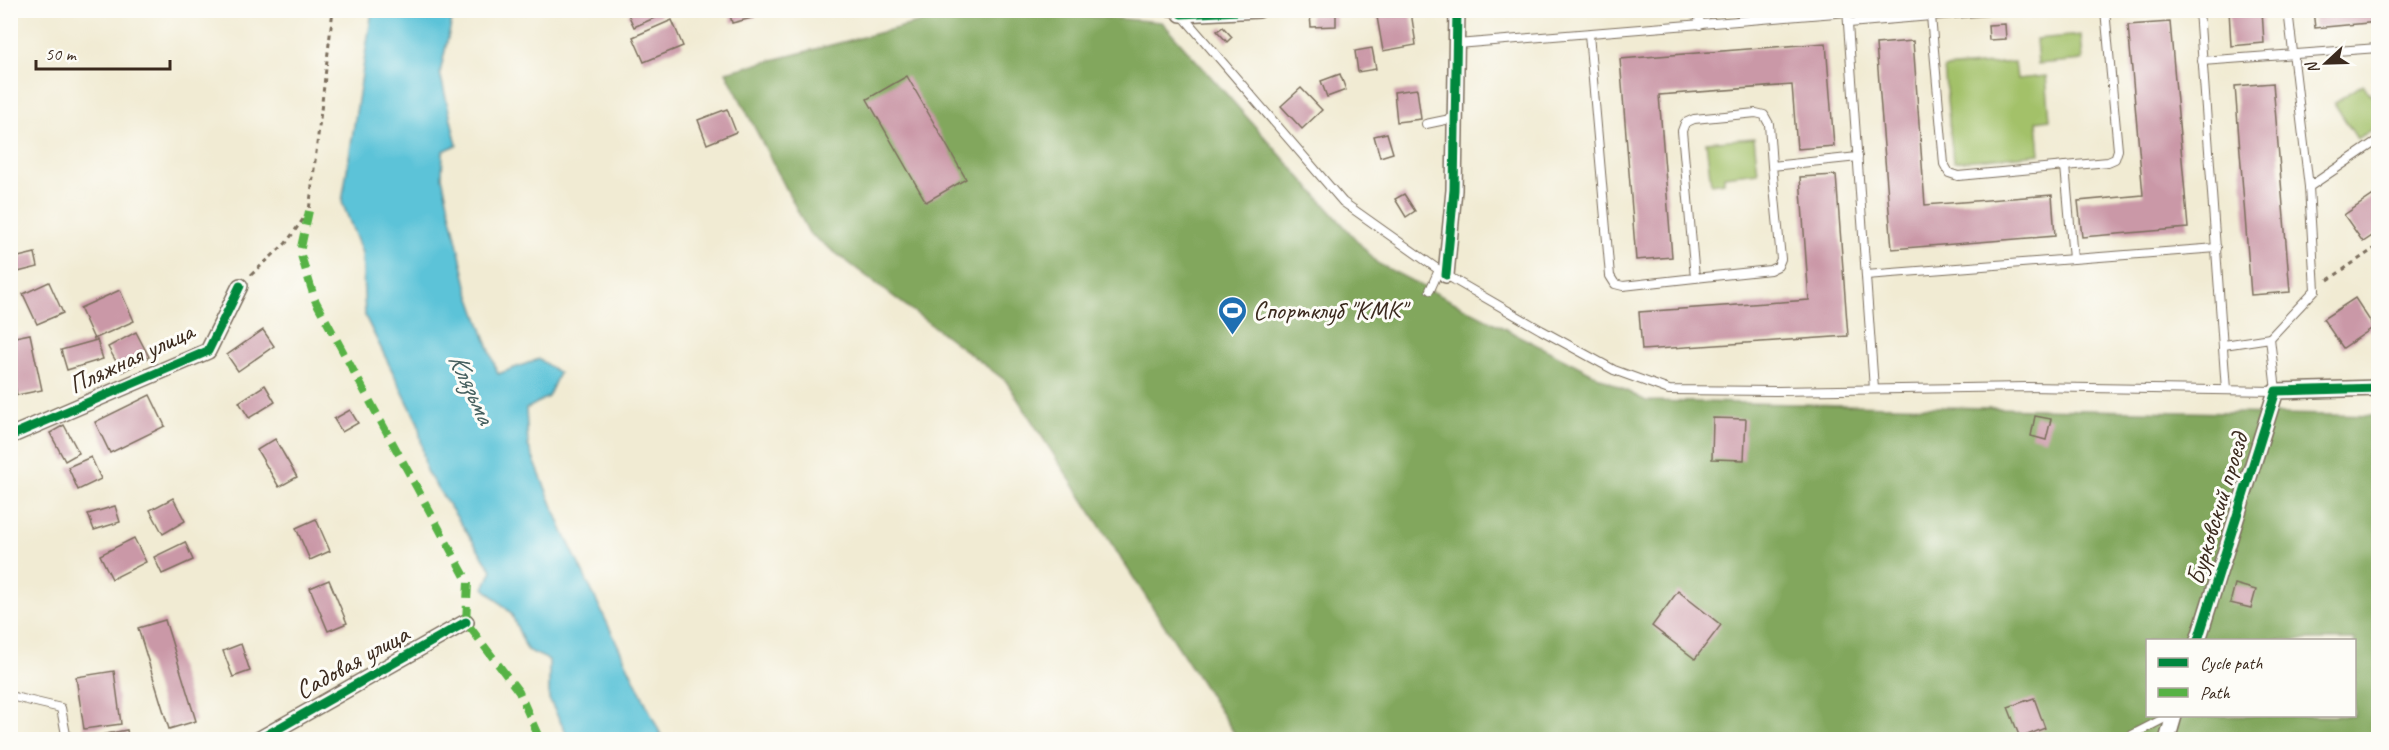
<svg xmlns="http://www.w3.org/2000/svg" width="2389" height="750" viewBox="0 0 2389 750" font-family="Caveat,sans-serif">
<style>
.green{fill:#a3c169;stroke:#6f7644;stroke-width:1.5}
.forest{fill:#82a75d;stroke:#5e683e;stroke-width:1.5;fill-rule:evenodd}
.water{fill:#5bc3d8;stroke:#4b767b;stroke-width:1.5}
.building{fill:#ca98a7}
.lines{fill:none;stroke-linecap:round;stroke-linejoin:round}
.service-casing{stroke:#7b6e5d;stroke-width:10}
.minor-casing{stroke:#7b6e5d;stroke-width:18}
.path{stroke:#7b6e5d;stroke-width:3;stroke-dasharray:4.5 4.5;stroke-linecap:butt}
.service{stroke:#fff;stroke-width:8}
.minor{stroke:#fff;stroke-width:15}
.quiet{stroke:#57b245;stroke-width:8;stroke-dasharray:15 8;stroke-linecap:butt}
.cycleway-casing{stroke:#fdfcf7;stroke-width:13}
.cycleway{stroke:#00873e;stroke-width:9}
.labels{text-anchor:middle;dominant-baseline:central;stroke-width:6;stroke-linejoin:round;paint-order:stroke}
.poi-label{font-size:26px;fill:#3b2a1e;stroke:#fdfcf7;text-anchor:start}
.street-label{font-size:26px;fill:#3b2a1e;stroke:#fdfcf7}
.water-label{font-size:27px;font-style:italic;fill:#46605f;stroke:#fdfcf7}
</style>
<rect width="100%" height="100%" fill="#fdfcf7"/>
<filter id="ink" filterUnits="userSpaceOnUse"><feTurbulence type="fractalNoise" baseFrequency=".0167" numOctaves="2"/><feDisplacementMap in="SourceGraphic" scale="12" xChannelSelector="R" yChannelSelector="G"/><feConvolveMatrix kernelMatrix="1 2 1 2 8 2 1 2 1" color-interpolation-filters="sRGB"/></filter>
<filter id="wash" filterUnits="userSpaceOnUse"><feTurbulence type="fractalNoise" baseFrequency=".008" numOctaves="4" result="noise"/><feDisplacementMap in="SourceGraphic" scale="24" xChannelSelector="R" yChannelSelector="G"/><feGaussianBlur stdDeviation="1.35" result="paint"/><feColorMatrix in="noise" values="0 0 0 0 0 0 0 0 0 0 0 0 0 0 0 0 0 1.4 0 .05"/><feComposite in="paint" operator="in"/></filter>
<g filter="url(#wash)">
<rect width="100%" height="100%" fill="#f1ebd3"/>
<g class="green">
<path d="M 2081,35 L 2083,60 L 2038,64 L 2036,39 Z"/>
<path d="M 2015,62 L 2017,79 L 2046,76 L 2050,119 L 2037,121 L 2040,154 L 1953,162 L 1944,68 Z"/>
<path d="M 2363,84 L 2371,96 L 2378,92 L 2378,126 L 2357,139 L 2334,103 Z"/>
<path d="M 1754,138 L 1758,172 L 1724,176 L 1724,182 L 1711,184 L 1706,142 Z"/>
</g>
<path class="forest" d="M 964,11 L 1021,11 L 1162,22 L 1377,263 L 1646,401 L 2378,416 L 2378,739 L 1238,739 L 1006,381 L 809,233 L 726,72 ZM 2148,640 L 2354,640 L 2354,716 L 2148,716 Z"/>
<path class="water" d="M 372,11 L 454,11 L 440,73 L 457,145 L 443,151 L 442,177 L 468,290 L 498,374 L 539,359 L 559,373 L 548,397 L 526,409 L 528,445 L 562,529 L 663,739 L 569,739 L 549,699 L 549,660 L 527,650 L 511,613 L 484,588 L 492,570 L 426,471 L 418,423 L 365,316 L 362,253 L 342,202 Z"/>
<g id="blocks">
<g class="building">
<path d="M 636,10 L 659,10 L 661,15 L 634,27 L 628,14 Z"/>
<path d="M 729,10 L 755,10 L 756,17 L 732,23 Z"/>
<path d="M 903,10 L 931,10 L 931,16 Z"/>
<path d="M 2229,10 L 2262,10 L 2264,43 L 2231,46 Z"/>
<path d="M 2313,10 L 2378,10 L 2378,22 L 2315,28 Z"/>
<path d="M 1411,12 L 1416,45 L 1383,51 L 1377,17 Z"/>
<path d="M 1336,14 L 1336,26 L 1311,27 L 1310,15 Z"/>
<path d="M 672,20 L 683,46 L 644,62 L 633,37 Z"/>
<path d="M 2170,22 L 2188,228 L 2082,237 L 2078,201 L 2143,195 L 2128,25 Z"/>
<path d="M 2005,24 L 2006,39 L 1989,40 L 1988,25 Z"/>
<path d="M 1223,27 L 1232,37 L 1227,42 L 1217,31 Z"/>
<path d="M 1913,41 L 1925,205 L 2052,195 L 2055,236 L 1892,249 L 1876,44 Z"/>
<path d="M 1826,43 L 1834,146 L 1797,149 L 1792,85 L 1659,95 L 1672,257 L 1636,260 L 1620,59 Z"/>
<path d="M 1372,48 L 1376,69 L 1358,72 L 1355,51 Z"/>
<path d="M 1340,74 L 1346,90 L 1327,97 L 1321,81 Z"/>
<path d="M 907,76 L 966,179 L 926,202 L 867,99 Z"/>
<path d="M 2273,83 L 2290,292 L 2251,295 L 2235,86 Z"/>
<path d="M 1301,88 L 1322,110 L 1302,129 L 1281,106 Z"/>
<path d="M 1417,89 L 1421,119 L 1397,122 L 1394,92 Z"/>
<path d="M 727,109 L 736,132 L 707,144 L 698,120 Z"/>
<path d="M 1387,133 L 1393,153 L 1380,157 L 1374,136 Z"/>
<path d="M 1836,175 L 1848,336 L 1642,350 L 1639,312 L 1809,300 L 1800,177 Z"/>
<path d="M 2378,192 L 2378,232 L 2363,242 L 2344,215 Z"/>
<path d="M 1404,194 L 1415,211 L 1406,217 L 1395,199 Z"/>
<path d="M 35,253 L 38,267 L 10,274 L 10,259 Z"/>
<path d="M 49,282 L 63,313 L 37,324 L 23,294 Z"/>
<path d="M 120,290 L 134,321 L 94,339 L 80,308 Z"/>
<path d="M 2355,298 L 2374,327 L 2343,348 L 2323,319 Z"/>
<path d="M 263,330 L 274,346 L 238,371 L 227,355 Z"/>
<path d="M 136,332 L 149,357 L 122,372 L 108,347 Z"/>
<path d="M 30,334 L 42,390 L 17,395 L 10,366 L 10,338 Z"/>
<path d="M 97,340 L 103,359 L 67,370 L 61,350 Z"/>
<path d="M 265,385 L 275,402 L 249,418 L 239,402 Z"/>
<path d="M 150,395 L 165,426 L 110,453 L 95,422 Z"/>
<path d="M 350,410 L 358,423 L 342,432 L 334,419 Z"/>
<path d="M 2035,416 L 2051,419 L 2046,440 L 2031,436 Z"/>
<path d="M 1713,418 L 1746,419 L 1744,460 L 1712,459 Z"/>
<path d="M 64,425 L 79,453 L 65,461 L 50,433 Z"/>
<path d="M 275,439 L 297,477 L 279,487 L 257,450 Z"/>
<path d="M 91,457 L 101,479 L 78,490 L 68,467 Z"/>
<path d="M 173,498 L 185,521 L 163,534 L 150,510 Z"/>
<path d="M 115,506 L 120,522 L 94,530 L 88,514 Z"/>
<path d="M 316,519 L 330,551 L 310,560 L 296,528 Z"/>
<path d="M 134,538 L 146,562 L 112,579 L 100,555 Z"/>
<path d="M 185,542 L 193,560 L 162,574 L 154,557 Z"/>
<path d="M 329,580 L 347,623 L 328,631 L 310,588 Z"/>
<path d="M 2235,584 L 2256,590 L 2251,608 L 2230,603 Z"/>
<path d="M 1678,591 L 1721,625 L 1695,659 L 1652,626 Z"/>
<path d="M 165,620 L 196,721 L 169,729 L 138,628 Z"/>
<path d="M 241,644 L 250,671 L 233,677 L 223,651 Z"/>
<path d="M 114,671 L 121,724 L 84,729 L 76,677 Z"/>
<path d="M 2034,698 L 2045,728 L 2020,738 L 2008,707 Z"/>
<path d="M 127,730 L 129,740 L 85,740 L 85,738 Z"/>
</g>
</g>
</g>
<g filter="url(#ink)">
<use href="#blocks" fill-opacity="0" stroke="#7b6e5d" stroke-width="1.5"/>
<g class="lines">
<defs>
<g id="service">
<path d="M 1161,10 L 1181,14 L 1343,202 L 1446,275 L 1541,330 L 1614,370 L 1669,390 L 1776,391 L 2027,387 L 2276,391 L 2270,338 L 2224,345"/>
<path d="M 1698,10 L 1700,25"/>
<path d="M 1847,10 L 1874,389"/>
<path d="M 2001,10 L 1931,16 L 1944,164 L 1949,173 L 1958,176 L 2065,166 L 2073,259"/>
<path d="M 2199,10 L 2226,390"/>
<path d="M 2288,10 L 2309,187"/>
<path d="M 1849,23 L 1931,16"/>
<path d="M 1589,34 L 1610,276 L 1615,284 L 1623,286 L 1695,278"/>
<path d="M 1457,44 L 1848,12"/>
<path d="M 2202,61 L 2378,48"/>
<path d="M 1426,124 L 1455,118"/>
<path d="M 1772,166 L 1781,259 L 1778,266 L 1770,270 L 1695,278 L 1682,131 L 1685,123 L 1694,119 L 1756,113 L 1764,115 L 1769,124 L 1772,166 L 1858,157"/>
<path d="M 2065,166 L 2108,162 L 2115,159 L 2118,150 L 2105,10"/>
<path d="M 1866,275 L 2217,248"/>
<path d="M 1430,290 L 1439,270"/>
<path d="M 2270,338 L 2315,290 L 2309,187 L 2378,140"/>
<path d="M 10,696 L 61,708 L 67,740"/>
<path d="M 2132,735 L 2169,716"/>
</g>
<g id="minor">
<path d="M 1181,14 L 1259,10"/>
<path d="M 1446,275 L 1454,190 L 1457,10"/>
<path d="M 10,436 L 208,351 L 240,286"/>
<path d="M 2198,640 L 2276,391 L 2378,388"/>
<path d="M 258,740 L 466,622"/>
<path d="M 2167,740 L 2174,716"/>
</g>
</defs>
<use href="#service" class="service-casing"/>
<use href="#minor" class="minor-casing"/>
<g class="path">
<path d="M 251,275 L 286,243 L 309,211 L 333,10"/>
<path d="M 2328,280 L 2378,246"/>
</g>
<use href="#service" class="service"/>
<use href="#minor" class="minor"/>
<path class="quiet" d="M 309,211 L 300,252 L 315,300 L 468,582 L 466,622 L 519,692 L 540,740"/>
<defs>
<g id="cycleway">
<path d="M 1181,14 L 1259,10"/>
<path d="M 1446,275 L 1454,190 L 1457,10"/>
<path d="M 10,436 L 208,351 L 240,286"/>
<path d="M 2198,640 L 2276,391 L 2378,388"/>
<path d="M 258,740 L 466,622"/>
</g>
</defs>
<use href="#cycleway" class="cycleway-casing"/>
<use href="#cycleway" class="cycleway"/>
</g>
</g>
<defs>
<symbol id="stadium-pin" viewBox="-11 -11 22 30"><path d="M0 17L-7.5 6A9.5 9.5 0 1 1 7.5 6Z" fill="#1f6fb2" stroke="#fdfcf7"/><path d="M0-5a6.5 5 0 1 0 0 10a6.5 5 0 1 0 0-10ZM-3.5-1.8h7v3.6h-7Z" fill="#fff"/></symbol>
</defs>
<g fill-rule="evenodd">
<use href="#stadium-pin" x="1216" y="294" width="33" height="45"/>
</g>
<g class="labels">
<g class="poi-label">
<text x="1253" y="310">Спортклуб "КМК"</text>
</g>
<g class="street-label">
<text transform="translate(131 358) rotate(-25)">Пляжная улица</text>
<text transform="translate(2217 509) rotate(-73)">Бурковский проезд</text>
<text transform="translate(352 662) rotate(-29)">Садовая улица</text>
</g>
<g class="water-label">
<text transform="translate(472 388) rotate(65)">Клязьма</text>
</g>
</g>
<rect width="2389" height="750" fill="none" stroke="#fdfcf7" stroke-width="36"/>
<rect x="2146" y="639" width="210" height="78" fill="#fdfcf7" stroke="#afa8a0" stroke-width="1.5"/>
<rect x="2158" y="658" width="30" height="9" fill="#00873e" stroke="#afa8a0" stroke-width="1.5"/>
<text x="2200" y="669" font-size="18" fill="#3b2a1e">Cycle path</text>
<rect x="2158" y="688" width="30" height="9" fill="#57b245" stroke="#afa8a0" stroke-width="1.5"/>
<text x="2200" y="699" font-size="18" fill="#3b2a1e">Path</text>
<g transform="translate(2326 63) rotate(248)" stroke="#fdfcf7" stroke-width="4.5" paint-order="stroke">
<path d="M0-4.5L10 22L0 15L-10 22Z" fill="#3b2a1e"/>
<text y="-9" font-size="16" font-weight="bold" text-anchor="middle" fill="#3b2a1e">N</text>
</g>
<path d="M36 60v9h134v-9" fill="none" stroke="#3b2a1e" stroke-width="3"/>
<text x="45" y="60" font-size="18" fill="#3b2a1e" stroke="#fdfcf7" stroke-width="4.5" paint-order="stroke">50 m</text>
</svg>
